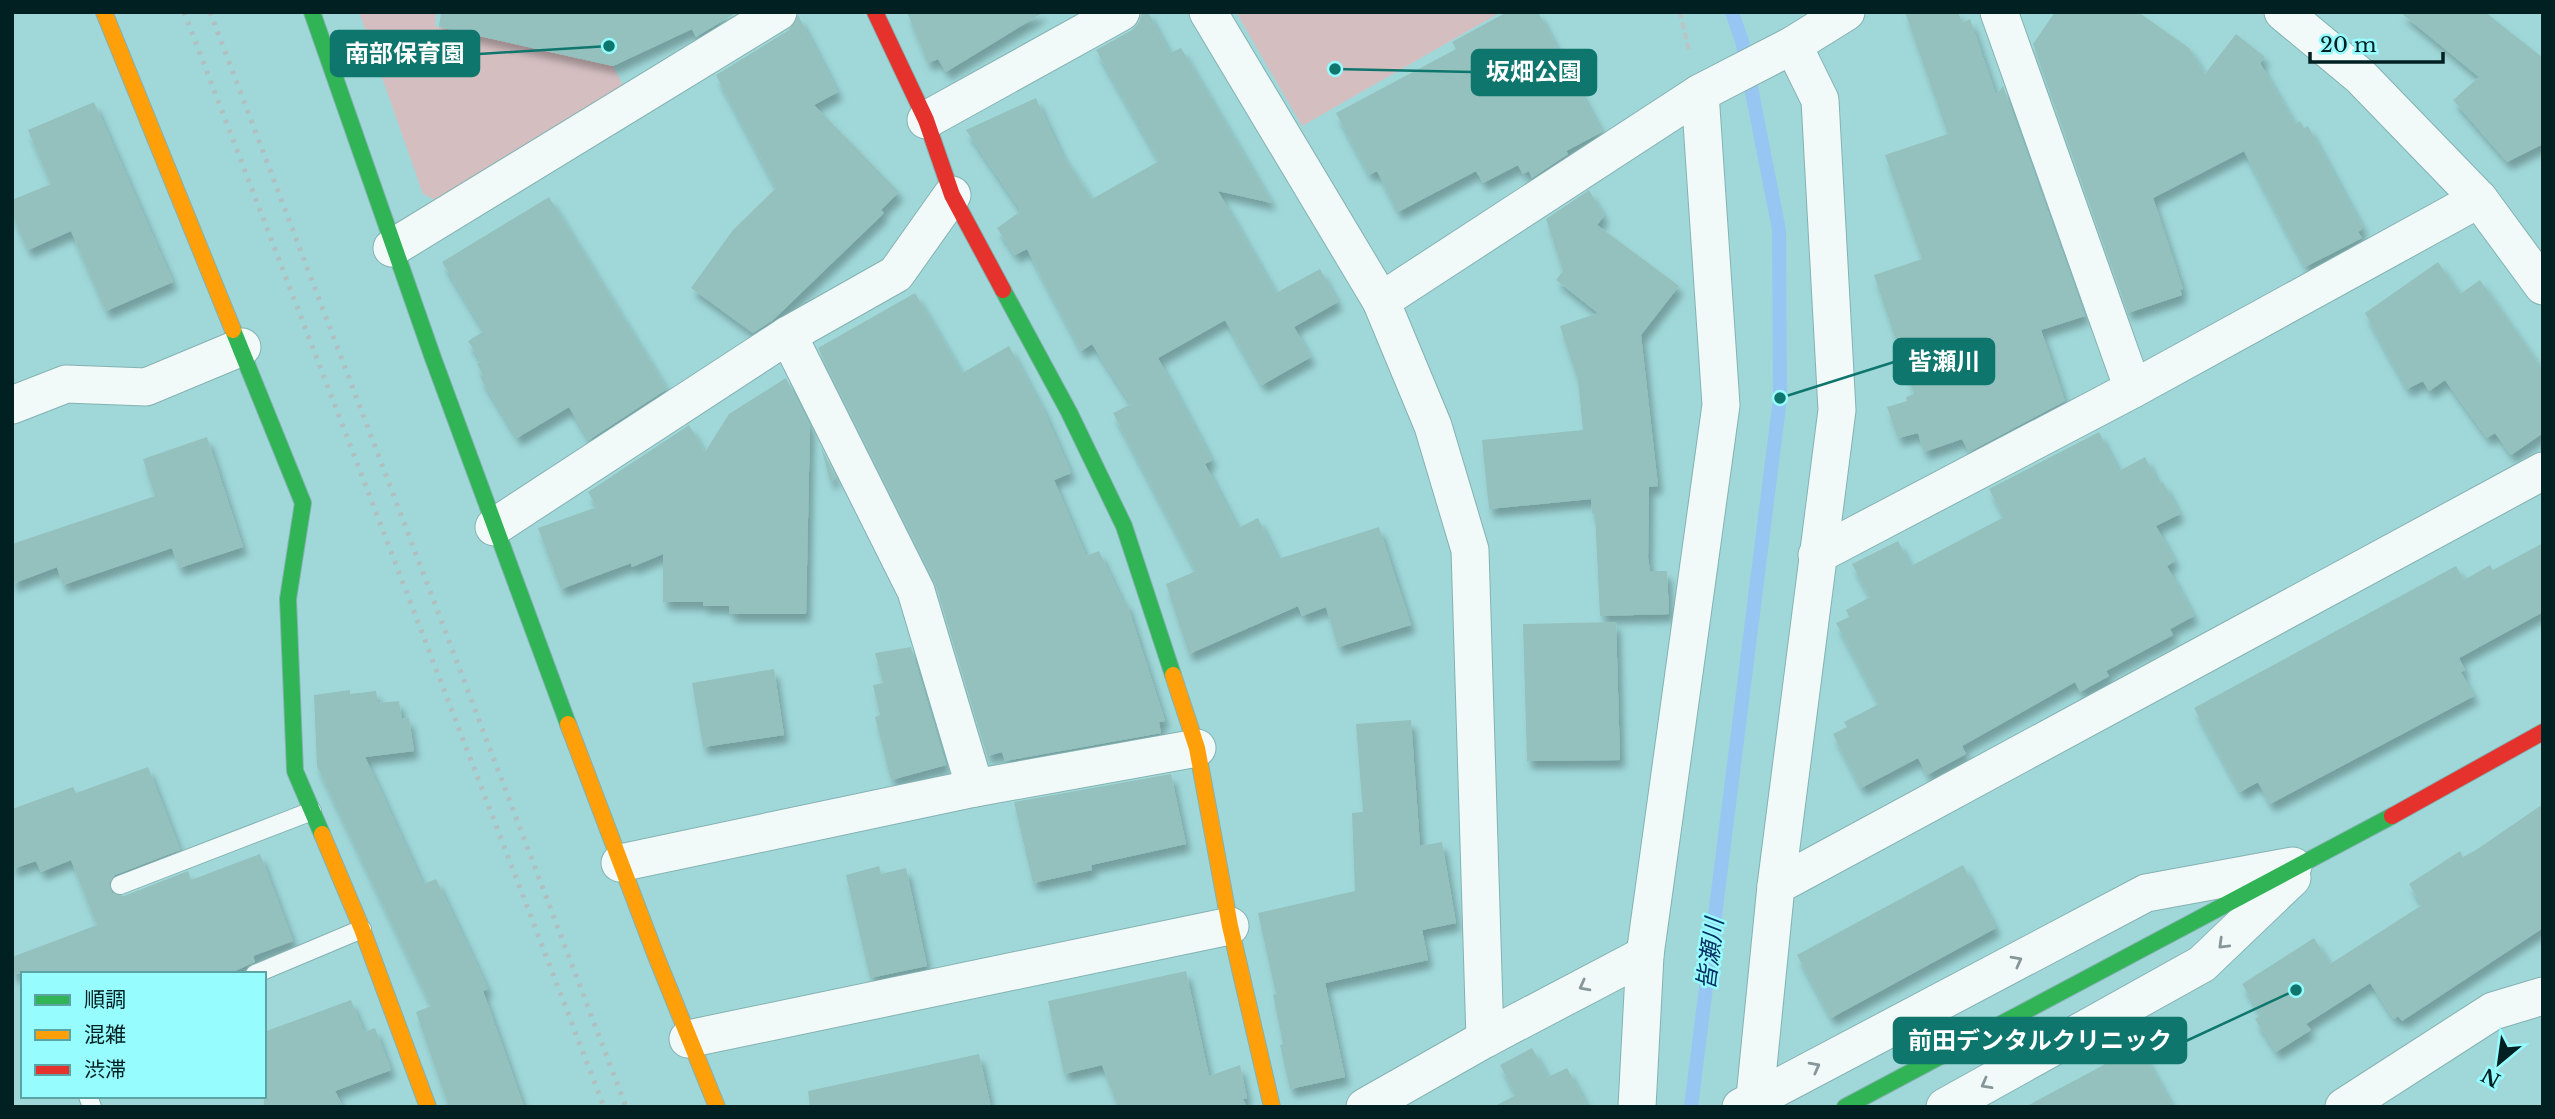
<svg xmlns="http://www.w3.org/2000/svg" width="2555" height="1119" viewBox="0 0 2555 1119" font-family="'Libre Baskerville','Noto Sans JP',serif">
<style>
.green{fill:#d4bec0}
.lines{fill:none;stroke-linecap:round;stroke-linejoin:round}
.stream{stroke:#97c6f3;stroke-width:14}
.building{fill:#94c1bd;filter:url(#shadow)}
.lane-casing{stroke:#84b2b2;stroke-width:20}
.street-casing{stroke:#84b2b2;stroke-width:39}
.fast-casing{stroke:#84b2b2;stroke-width:18}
.slow-casing{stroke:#84b2b2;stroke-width:18}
.jam-casing{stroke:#84b2b2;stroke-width:18}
.path{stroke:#b7c7c7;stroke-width:4.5;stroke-dasharray:7 3.5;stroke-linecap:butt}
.lane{stroke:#f1f9f9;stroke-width:18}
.street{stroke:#f1f9f9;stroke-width:37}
.fast{stroke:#30b455;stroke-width:16}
.slow{stroke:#ff9f0a;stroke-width:16}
.jam{stroke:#e5322d;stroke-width:16}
.rail{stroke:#b0bfc0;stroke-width:5;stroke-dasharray:3.5 7;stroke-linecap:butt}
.oneway{stroke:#859798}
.labels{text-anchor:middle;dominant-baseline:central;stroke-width:5;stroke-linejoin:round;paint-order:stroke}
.water-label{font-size:24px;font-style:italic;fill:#063066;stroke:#96fcfe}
.leader{fill:none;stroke:#0f766e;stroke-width:2.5}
.callout-dot{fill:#0f766e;stroke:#96fcfe;stroke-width:2.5}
.callout{fill:#0f766e;stroke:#0f766e;stroke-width:2.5}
.callout-label{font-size:24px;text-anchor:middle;font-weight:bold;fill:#fff}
</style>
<defs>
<filter id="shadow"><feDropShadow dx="4.5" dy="8" stdDeviation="3.5" flood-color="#0004"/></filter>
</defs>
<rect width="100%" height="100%" fill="#a0d8d9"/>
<g class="green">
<path d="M 359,12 L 436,12 L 435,26 L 613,66 L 625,89 L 439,202 L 423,194 Z"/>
<path d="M 1236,12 L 1501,12 L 1302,126 Z"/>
</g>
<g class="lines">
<path class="stream" d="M 1691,1107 L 1780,398 L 1779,230 L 1742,41 L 1732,12"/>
</g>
<g class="building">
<path d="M 441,12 L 737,12 L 696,37 L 692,29 L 613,66 L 439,27 Z"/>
<path d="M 907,12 L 1044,12 L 946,72 L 938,59 L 928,63 Z"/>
<path d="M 1142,12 L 1148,12 L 1170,53 L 1181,48 L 1272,203 L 1218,191 L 1276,293 L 1320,269 L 1338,302 L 1294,327 L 1311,357 L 1262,385 L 1225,320 L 1158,358 L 1212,460 L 1205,464 L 1238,528 L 1258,518 L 1278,559 L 1379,527 L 1411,625 L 1338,647 L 1326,607 L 1302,616 L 1298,606 L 1189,654 L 1166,584 L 1196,571 L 1113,413 L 1131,404 L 1092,344 L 1081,351 L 1027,249 L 1015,255 L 997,228 L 1021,211 L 966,130 L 1036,98 L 1061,153 L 1092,199 L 1159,161 L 1096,50 L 1132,30 L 1139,22 Z"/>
<path d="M 1507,12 L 1538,12 L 1602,132 L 1566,151 L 1568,154 L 1532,178 L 1529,171 L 1523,174 L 1518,165 L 1483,183 L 1476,171 L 1398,212 L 1377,171 L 1369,175 L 1336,113 L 1456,49 L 1452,42 Z"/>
<path d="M 1905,12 L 1958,12 L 1962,23 L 1970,19 L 1996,95 L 2003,86 L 2085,316 L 2041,330 L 2065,401 L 1969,452 L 1962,439 L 1924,452 L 1918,433 L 1898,438 L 1887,407 L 1907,401 L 1906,397 L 1914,394 L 1874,275 L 1922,259 L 1885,155 L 1948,134 Z"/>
<path d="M 2055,12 L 2138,12 L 2189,48 L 2205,74 L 2236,34 L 2265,57 L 2260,63 L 2295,124 L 2300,121 L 2304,128 L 2308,126 L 2363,228 L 2358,232 L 2362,238 L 2305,267 L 2244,151 L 2153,198 L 2183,289 L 2180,290 L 2182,295 L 2128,313 L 2033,44 Z"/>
<path d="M 2400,12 L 2485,12 L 2543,58 L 2543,144 L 2507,162 L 2453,100 L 2479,77 Z"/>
<path d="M 798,15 L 838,92 L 814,105 L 899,192 L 881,210 L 884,213 L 773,320 L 753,333 L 691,288 L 733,230 L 776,188 L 716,75 L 789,30 Z"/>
<path d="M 94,102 L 173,282 L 106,311 L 71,231 L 28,250 L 12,214 L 12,200 L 51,184 L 28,130 Z"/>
<path d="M 1589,190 L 1604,216 L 1597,225 L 1679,286 L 1641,335 L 1658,486 L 1649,487 L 1648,558 L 1650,571 L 1667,571 L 1669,614 L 1600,616 L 1595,513 L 1592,513 L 1591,499 L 1489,509 L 1482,440 L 1583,430 L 1578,380 L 1560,326 L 1598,313 L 1556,280 L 1563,271 L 1546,219 Z"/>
<path d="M 549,197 L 667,389 L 589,440 L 569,407 L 517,438 L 480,377 L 483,375 L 477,364 L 481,361 L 468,341 L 484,331 L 442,262 Z"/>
<path d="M 2438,262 L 2460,294 L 2480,280 L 2543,370 L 2543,433 L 2511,455 L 2495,433 L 2487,438 L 2445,380 L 2429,391 L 2423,381 L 2407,389 L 2365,313 Z"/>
<path d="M 915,293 L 962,373 L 1009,346 L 1043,409 L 1071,473 L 1054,480 L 1086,556 L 1099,551 L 1123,602 L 1126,601 L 1165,721 L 1159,722 L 1161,733 L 1005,761 L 1002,752 L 987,756 L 935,582 L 818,348 Z"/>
<path d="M 786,378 L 810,426 L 806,614 L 730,614 L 729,606 L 703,606 L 703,602 L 663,602 L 663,554 L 632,567 L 631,563 L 561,589 L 538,528 L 597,507 L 588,492 L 689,425 L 705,452 L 729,414 Z"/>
<path d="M 2099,432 L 2119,471 L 2145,457 L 2159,484 L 2163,482 L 2180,514 L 2156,526 L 2175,561 L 2167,566 L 2194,616 L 2170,629 L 2173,635 L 2106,671 L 2109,676 L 2080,692 L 2075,682 L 1962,746 L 1966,754 L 1927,775 L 1918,758 L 1861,788 L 1833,734 L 1847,727 L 1844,722 L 1879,704 L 1836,623 L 1849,617 L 1846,610 L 1870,597 L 1852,564 L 1898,541 L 1911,566 L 2004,517 L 1989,489 Z"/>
<path d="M 207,437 L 243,547 L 179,568 L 172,548 L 63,585 L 57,567 L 12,584 L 12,544 L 155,496 L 143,459 Z"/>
<path d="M 821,447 L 836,478 L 830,482 Z"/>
<path d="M 2543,543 L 2543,612 L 2459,658 L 2465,670 L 2461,672 L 2474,696 L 2270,804 L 2258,782 L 2240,792 L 2194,708 L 2456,566 L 2464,580 L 2490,565 L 2493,570 Z"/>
<path d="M 1616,622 L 1620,760 L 1527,761 L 1523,624 Z"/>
<path d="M 911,647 L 946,765 L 891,780 L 875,717 L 880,715 L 873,685 L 883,683 L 875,653 Z"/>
<path d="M 774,669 L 784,735 L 703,747 L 692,683 Z"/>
<path d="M 350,690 L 350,694 L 376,691 L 378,703 L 399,701 L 402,719 L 409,718 L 414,751 L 365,757 L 423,884 L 436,879 L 488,989 L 483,991 L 524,1107 L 449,1107 L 416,1012 L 431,1006 L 317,766 L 314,695 Z"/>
<path d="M 1411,720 L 1420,846 L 1442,842 L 1456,923 L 1422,930 L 1428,960 L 1325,983 L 1345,1077 L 1290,1089 L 1280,1045 L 1283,1044 L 1273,995 L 1276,994 L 1258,913 L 1355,891 L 1352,813 L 1363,812 L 1356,724 Z"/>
<path d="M 148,767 L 180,850 L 115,875 L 109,883 L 112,893 L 124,896 L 188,871 L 191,880 L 260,854 L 293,941 L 253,956 L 255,962 L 228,974 L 12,974 L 12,957 L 97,925 L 71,860 L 41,872 L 36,861 L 12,869 L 12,809 L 73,787 L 76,793 Z"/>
<path d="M 1171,774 L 1186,844 L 1091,865 L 1092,870 L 1033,883 L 1014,802 Z"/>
<path d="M 2543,804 L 2543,928 L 2402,1021 L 2398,1016 L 2394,1019 L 2370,983 L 2306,1024 L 2311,1030 L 2276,1052 L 2255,1019 L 2261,1015 L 2242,984 L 2314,938 L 2330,964 L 2422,905 L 2409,884 L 2460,851 L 2463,857 L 2476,850 Z"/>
<path d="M 1963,865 L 1996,928 L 1831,1018 L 1797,955 Z"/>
<path d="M 879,866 L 881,874 L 906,868 L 927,966 L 870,978 L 846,875 Z"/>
<path d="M 1186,971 L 1209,1076 L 1240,1065 L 1247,1098 L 1243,1099 L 1247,1107 L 1118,1107 L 1102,1065 L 1064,1074 L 1048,1001 Z"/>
<path d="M 351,1000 L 364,1032 L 375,1028 L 391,1070 L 335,1091 L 343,1107 L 264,1107 L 264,1032 Z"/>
<path d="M 2139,1046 L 2173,1107 L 2025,1107 Z"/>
<path d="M 1532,1048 L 1548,1077 L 1567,1068 L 1588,1107 L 1493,1107 L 1516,1095 L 1500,1065 Z"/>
<path d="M 979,1054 L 991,1107 L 810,1107 L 808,1091 Z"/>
</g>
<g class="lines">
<defs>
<g id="lane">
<path d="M 120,885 L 312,811"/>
<path d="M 255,974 L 362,929"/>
<path d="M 88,1096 L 92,1107"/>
</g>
<g id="street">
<path d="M 1208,12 L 1381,301 L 1433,426 L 1470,550 L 1485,1039"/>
<path d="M 1999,12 L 2133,389"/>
<path d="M 2283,12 L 2360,76 L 2479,199 L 2543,286"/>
<path d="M 926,120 L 1121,12"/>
<path d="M 392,248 L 778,12"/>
<path d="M 1381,301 L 1700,93 L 1793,45 L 1846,12"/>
<path d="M 788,335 L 916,591 L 975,788"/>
<path d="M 12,405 L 66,384 L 146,387 L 242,347"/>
<path d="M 494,527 L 788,335 L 896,274 L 952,195"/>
<path d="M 1817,555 L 2133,389 L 2479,199"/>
<path d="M 620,863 L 975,788 L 1197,748"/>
<path d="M 1776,886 L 2543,471"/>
<path d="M 688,1039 L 1230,926"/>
<path d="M 1365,1107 L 1485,1039 L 1645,955"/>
<path d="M 1637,1107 L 1645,955 L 1721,405 L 1700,93"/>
<path d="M 1741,1107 L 2146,893 L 2293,866"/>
<path d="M 1754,1107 L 1776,886 L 1837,410 L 1820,100 L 1793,45"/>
<path d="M 1945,1107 L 2202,964 L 2292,878"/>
<path d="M 2344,1107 L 2493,1011 L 2543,996"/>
</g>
<g id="fast">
<path d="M 312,12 L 433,358 L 568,724"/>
<path d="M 1003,290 L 1069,412 L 1124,526 L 1173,675"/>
<path d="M 233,330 L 303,503 L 288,599 L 295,771 L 322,834"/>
<path d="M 1845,1107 L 2392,816"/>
</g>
<g id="slow">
<path d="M 104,12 L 233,330"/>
<path d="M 1173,675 L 1197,748 L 1230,926 L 1272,1107"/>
<path d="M 568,724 L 656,956 L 717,1107"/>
<path d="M 322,834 L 362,929 L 428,1107"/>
</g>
<g id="jam">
<path d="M 875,12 L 926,120 L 952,195 L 1003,290"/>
<path d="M 2392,816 L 2543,732"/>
</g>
</defs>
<use href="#lane" class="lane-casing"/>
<use href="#street" class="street-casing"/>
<use href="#fast" class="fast-casing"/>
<use href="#slow" class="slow-casing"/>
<use href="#jam" class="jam-casing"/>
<path class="path" d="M 1680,12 L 1689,51"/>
<use href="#lane" class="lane"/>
<use href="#street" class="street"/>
<use href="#fast" class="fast"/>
<use href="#slow" class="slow"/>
<use href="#jam" class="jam"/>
<g class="rail">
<path d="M 184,12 L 604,1107"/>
<path d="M 210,12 L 626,1107"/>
</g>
</g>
<defs><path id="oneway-chevron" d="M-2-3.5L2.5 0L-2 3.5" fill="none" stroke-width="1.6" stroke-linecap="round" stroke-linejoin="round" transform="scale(1.75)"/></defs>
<g class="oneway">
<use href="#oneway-chevron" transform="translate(2223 944) rotate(136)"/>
<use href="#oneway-chevron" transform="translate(2017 961) rotate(-28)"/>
<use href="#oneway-chevron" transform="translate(1584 986) rotate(152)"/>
<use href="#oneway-chevron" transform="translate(1815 1067) rotate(-28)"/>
<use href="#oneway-chevron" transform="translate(1986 1084) rotate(151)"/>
</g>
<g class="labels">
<g class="water-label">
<text transform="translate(1710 954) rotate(-83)">皆瀬川</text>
</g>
</g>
<path class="leader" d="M609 46L479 54M1335 69L1472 72M1780 398L1894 362M2296 990L2186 1041"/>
<g class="callout-dot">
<circle cx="609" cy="46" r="7"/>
<circle cx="1335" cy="69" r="7"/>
<circle cx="1780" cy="398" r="7"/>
<circle cx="2296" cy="990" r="7"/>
</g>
<g class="callout">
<rect x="331" y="31" width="148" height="45" rx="7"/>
<rect x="1472" y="50" width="124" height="45" rx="7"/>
<rect x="1894" y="339" width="100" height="45" rx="7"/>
<rect x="1894" y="1018" width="292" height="45" rx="7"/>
</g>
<g class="callout-label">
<text x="405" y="62">南部保育園</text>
<text x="1534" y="80">坂畑公園</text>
<text x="1944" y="370">皆瀬川</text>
<text x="2040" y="1049">前田デンタルクリニック</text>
</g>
<rect width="2555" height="1119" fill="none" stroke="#002021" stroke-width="28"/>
<rect x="21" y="972" width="245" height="126" fill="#96fcfe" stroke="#5aa4a6" stroke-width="2"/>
<rect x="35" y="995" width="35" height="10" fill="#30b455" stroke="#5aa4a6" stroke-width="2"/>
<text x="84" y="1007" font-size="21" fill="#002021">順調</text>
<rect x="35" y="1030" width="35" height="10" fill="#ff9f0a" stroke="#5aa4a6" stroke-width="2"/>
<text x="84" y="1042" font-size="21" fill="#002021">混雑</text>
<rect x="35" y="1065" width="35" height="10" fill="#e5322d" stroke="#5aa4a6" stroke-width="2"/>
<text x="84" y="1077" font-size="21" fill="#002021">渋滞</text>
<g transform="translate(2499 1063) rotate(209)" stroke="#96fcfe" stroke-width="5" paint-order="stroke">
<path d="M0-5L12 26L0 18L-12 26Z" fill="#002021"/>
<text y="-10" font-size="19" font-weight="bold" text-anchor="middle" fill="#002021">N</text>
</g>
<path d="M2310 52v10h133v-10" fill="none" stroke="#002021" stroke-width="3.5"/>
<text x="2320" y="52" font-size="21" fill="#002021" stroke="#96fcfe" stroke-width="5" paint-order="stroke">20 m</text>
</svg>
